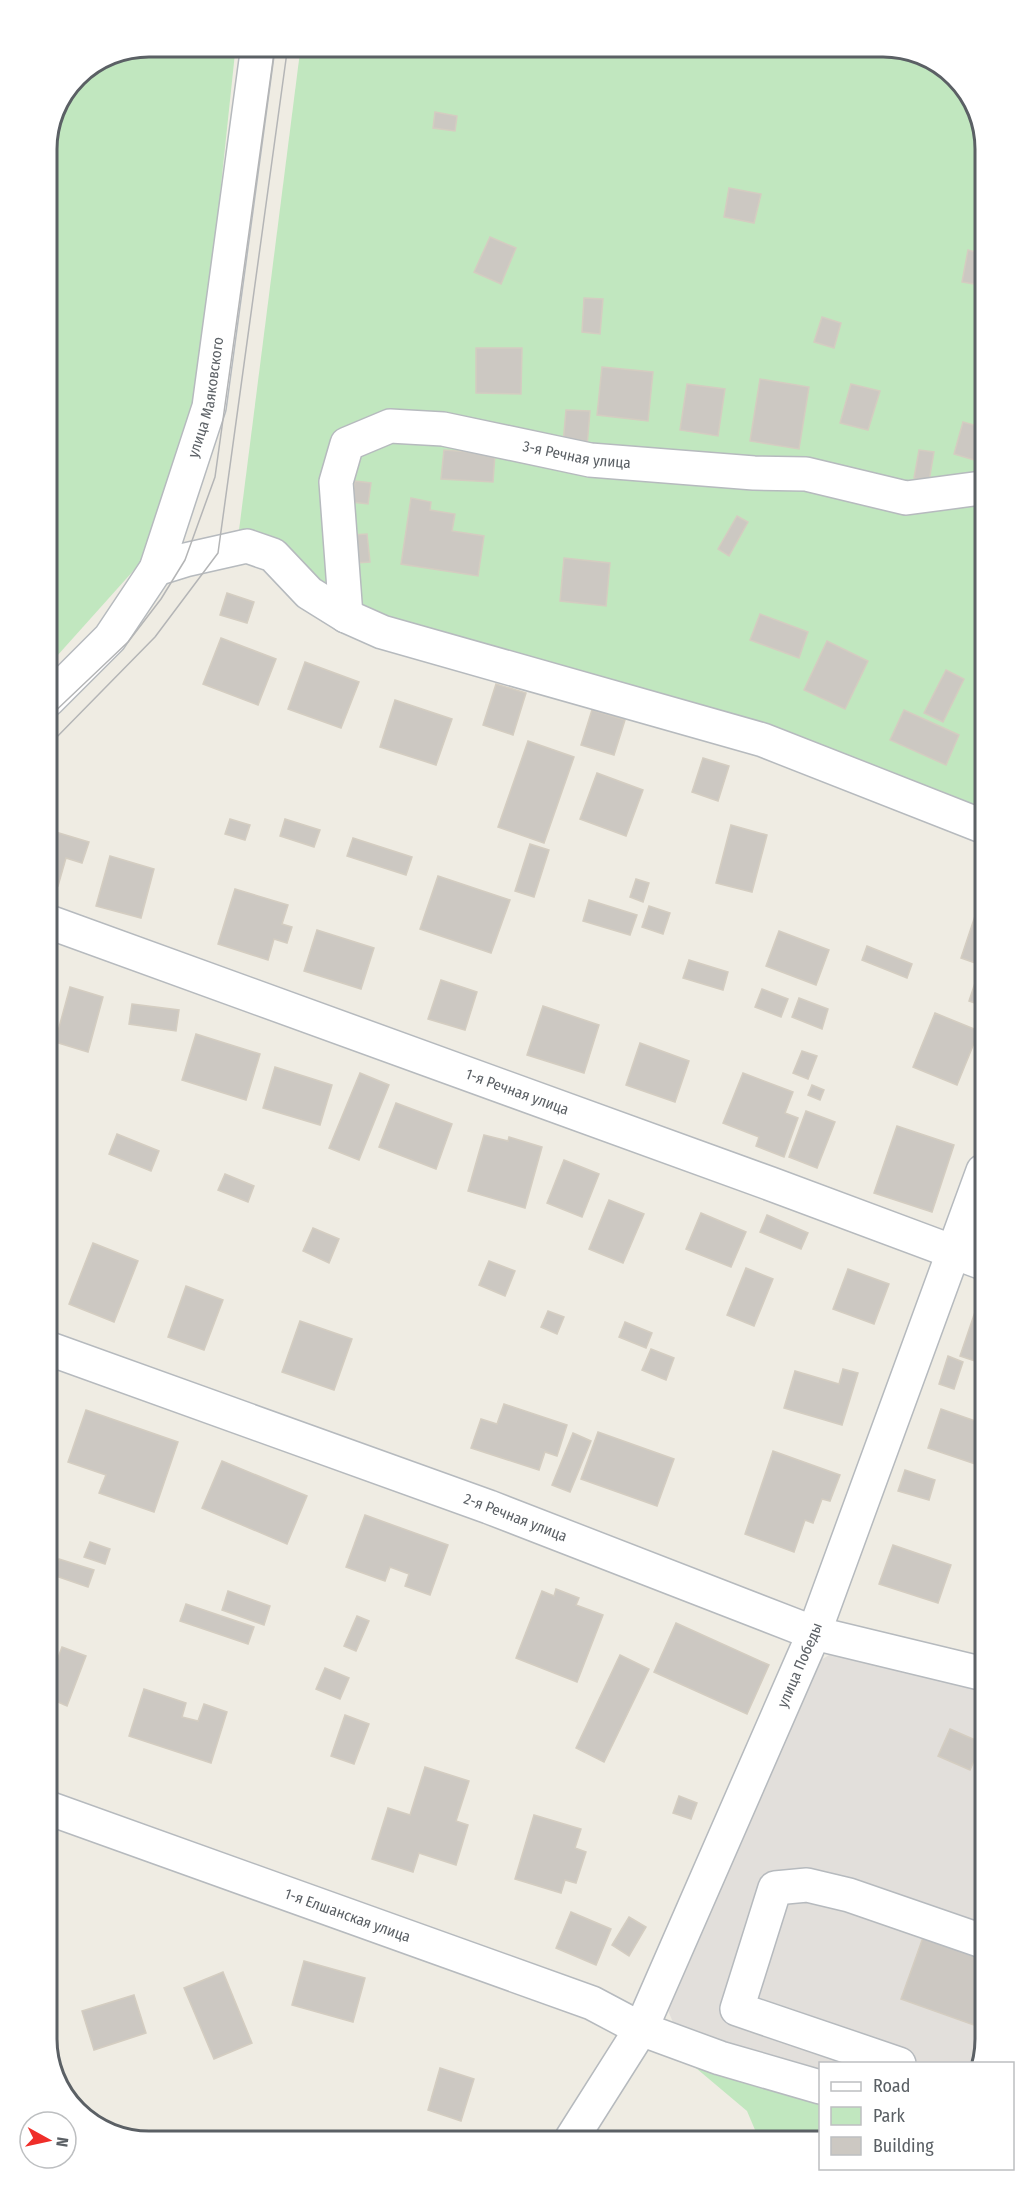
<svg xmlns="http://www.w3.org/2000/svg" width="1032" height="2188" viewBox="0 0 1032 2188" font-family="'Fira Sans Condensed',sans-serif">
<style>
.industrial{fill:#e2dfdb}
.green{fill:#c1e7bf}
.building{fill:#ccc8c2;stroke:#d4cdc1;stroke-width:1.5}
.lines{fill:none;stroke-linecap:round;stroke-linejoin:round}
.minor-casing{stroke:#b6babe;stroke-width:36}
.minor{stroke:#fff;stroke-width:33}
.tram{stroke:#b4b5b6;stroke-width:1.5}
.labels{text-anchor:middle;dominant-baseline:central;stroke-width:5;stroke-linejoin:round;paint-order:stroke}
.street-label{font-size:15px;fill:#5b6065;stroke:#fff}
.rim{fill:none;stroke:#5b6065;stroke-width:3}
</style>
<rect width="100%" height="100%" fill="#efece3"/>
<path class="industrial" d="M 837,1650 L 984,1684 L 985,2040 L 977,2063 L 820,2064 L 820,2102 L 690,2063 L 667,2008 L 808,1668 Z"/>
<g class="green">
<path d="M 890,47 L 945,67 L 980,116 L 982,814 L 383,624 L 238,538 L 300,52 Z"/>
<path d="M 235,53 L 198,403 L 143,560 L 48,666 L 47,142 L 77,76 L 110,54 Z"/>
<path d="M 690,2063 L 820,2102 L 820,2137 L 758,2137 L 747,2111 Z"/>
</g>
<g class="building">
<path d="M 435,112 L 457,116 L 455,131 L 433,128 Z"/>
<path d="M 729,188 L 761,194 L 754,223 L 724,217 Z"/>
<path d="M 490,237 L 516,248 L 501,284 L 474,272 Z"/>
<path d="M 968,250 L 980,253 L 980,285 L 962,282 Z"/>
<path d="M 584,298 L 603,299 L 600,334 L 582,332 Z"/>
<path d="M 822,317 L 841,323 L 834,348 L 814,342 Z"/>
<path d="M 476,348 L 522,348 L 521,394 L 476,393 Z"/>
<path d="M 602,367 L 653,372 L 648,421 L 597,415 Z"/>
<path d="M 760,379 L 809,387 L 799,449 L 750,441 Z"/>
<path d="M 687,384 L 725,389 L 718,436 L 680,430 Z"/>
<path d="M 851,384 L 880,391 L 868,430 L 840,423 Z"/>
<path d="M 566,410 L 590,411 L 587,446 L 563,444 Z"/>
<path d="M 963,422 L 981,427 L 981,462 L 954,454 Z"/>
<path d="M 444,450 L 495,454 L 493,482 L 441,479 Z"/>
<path d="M 919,450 L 934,452 L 929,481 L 914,478 Z"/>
<path d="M 355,481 L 371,483 L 368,504 L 352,502 Z"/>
<path d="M 411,498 L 431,502 L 430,510 L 455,514 L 452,531 L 484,536 L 478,576 L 401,564 Z"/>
<path d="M 737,516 L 748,522 L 729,556 L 718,549 Z"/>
<path d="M 367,534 L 370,562 L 356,563 L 353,535 Z"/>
<path d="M 564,558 L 610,563 L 606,606 L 560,601 Z"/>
<path d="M 227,593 L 254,602 L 247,623 L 220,615 Z"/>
<path d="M 760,614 L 808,632 L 799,658 L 750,640 Z"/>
<path d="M 221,638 L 276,659 L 258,705 L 203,684 Z"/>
<path d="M 827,641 L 868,661 L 845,709 L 804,690 Z"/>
<path d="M 305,662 L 359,682 L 341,728 L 288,709 Z"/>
<path d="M 946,670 L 964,679 L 943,722 L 924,713 Z"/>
<path d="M 496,684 L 526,693 L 513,735 L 483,725 Z"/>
<path d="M 395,700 L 452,719 L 436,765 L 380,747 Z"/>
<path d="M 592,710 L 625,720 L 614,755 L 581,745 Z"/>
<path d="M 904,710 L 959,735 L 946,765 L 890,740 Z"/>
<path d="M 528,741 L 574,757 L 544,843 L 498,827 Z"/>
<path d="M 703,758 L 729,766 L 718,801 L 692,792 Z"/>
<path d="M 597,773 L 643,790 L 626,836 L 580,819 Z"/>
<path d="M 230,819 L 250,825 L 245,840 L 225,834 Z"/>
<path d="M 285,819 L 320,830 L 314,847 L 280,836 Z"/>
<path d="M 731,825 L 767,835 L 752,892 L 716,883 Z"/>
<path d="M 49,830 L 89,842 L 82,863 L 66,858 L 58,886 L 49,883 Z"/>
<path d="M 353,838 L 412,857 L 406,875 L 347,856 Z"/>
<path d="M 530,844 L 549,850 L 534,897 L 515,891 Z"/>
<path d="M 110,856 L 154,869 L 141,918 L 96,906 Z"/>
<path d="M 438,876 L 510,900 L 491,953 L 420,929 Z"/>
<path d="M 636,879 L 649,883 L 643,902 L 630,897 Z"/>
<path d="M 235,889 L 288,905 L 282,924 L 292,927 L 287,943 L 274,939 L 268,960 L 218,944 Z"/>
<path d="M 589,900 L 637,915 L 630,935 L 583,921 Z"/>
<path d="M 980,901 L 982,902 L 983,1006 L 969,1001 L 981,965 L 961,958 Z"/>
<path d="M 649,906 L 670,913 L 663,934 L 642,927 Z"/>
<path d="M 317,930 L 374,948 L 361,989 L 304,971 Z"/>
<path d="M 779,931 L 829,950 L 816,985 L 766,966 Z"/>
<path d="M 867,946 L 912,964 L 907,978 L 862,960 Z"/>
<path d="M 689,960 L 728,972 L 723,990 L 683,978 Z"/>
<path d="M 441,980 L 477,992 L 465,1030 L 428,1019 Z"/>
<path d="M 70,987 L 103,997 L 88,1052 L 55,1042 Z"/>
<path d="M 762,989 L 788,999 L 781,1017 L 755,1007 Z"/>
<path d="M 799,998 L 828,1009 L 822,1029 L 792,1017 Z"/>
<path d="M 132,1004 L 179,1010 L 176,1031 L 129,1024 Z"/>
<path d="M 543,1006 L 599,1025 L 584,1073 L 527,1055 Z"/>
<path d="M 935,1013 L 979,1031 L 957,1085 L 913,1067 Z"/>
<path d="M 196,1034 L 260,1054 L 246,1100 L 182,1080 Z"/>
<path d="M 640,1043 L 689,1061 L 675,1102 L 626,1085 Z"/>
<path d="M 802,1051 L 817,1056 L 808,1079 L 793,1073 Z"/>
<path d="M 275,1067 L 332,1085 L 320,1125 L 263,1108 Z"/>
<path d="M 360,1073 L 389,1085 L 359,1160 L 329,1148 Z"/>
<path d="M 743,1073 L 793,1092 L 785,1113 L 798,1118 L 784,1157 L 756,1146 L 759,1137 L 723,1123 Z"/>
<path d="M 812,1085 L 824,1090 L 820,1100 L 808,1095 Z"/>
<path d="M 396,1103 L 452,1124 L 436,1169 L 379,1147 Z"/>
<path d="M 806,1111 L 835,1122 L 817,1168 L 789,1157 Z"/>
<path d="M 897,1126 L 954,1145 L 932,1212 L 874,1193 Z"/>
<path d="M 117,1134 L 159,1151 L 151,1171 L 109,1154 Z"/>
<path d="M 484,1135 L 508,1141 L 509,1137 L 542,1147 L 525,1208 L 468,1191 Z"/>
<path d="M 564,1160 L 599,1174 L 582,1217 L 547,1203 Z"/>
<path d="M 225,1174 L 254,1186 L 248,1202 L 218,1190 Z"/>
<path d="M 609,1200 L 644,1214 L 623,1263 L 589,1249 Z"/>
<path d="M 701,1213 L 746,1232 L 731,1267 L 686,1249 Z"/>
<path d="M 767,1215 L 808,1233 L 801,1249 L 760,1232 Z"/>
<path d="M 313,1228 L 339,1239 L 329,1263 L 303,1251 Z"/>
<path d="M 93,1243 L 138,1261 L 114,1322 L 69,1304 Z"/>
<path d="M 489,1261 L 515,1271 L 505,1296 L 479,1285 Z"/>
<path d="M 746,1268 L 773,1279 L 754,1326 L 727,1315 Z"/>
<path d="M 848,1269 L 889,1284 L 874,1324 L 833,1309 Z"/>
<path d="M 186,1286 L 223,1300 L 204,1350 L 168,1337 Z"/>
<path d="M 548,1311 L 564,1317 L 557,1334 L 541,1327 Z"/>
<path d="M 975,1312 L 983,1315 L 984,1364 L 960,1356 Z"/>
<path d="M 300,1321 L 352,1339 L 334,1390 L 282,1372 Z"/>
<path d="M 625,1322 L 652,1333 L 646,1348 L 619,1337 Z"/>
<path d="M 651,1349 L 674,1358 L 666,1380 L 642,1370 Z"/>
<path d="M 948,1356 L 963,1362 L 954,1389 L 939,1384 Z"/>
<path d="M 843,1369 L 858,1373 L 842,1425 L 784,1408 L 795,1371 L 839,1384 Z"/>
<path d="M 504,1404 L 567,1425 L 557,1456 L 545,1452 L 539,1470 L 471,1448 L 481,1419 L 497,1424 Z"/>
<path d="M 941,1409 L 984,1424 L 984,1467 L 928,1448 Z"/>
<path d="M 86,1410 L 178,1442 L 154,1512 L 99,1493 L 106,1475 L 68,1462 Z"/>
<path d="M 598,1432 L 674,1459 L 657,1506 L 581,1479 Z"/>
<path d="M 573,1433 L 591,1441 L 570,1492 L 552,1485 Z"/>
<path d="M 773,1451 L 840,1475 L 830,1501 L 822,1499 L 813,1523 L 805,1520 L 794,1552 L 745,1534 Z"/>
<path d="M 222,1461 L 307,1496 L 287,1544 L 202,1508 Z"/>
<path d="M 905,1470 L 935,1480 L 929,1500 L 898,1491 Z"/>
<path d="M 365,1515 L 448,1545 L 430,1595 L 405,1586 L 409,1574 L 390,1567 L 385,1581 L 346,1567 Z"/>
<path d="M 90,1542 L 110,1549 L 105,1564 L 84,1557 Z"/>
<path d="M 893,1545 L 951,1565 L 938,1603 L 879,1584 Z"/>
<path d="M 59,1559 L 94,1570 L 88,1587 L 53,1575 Z"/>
<path d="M 556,1589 L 579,1598 L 576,1605 L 603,1615 L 577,1682 L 516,1658 L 542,1591 L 554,1596 Z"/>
<path d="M 228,1591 L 270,1606 L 264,1625 L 222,1610 Z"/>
<path d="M 186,1604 L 254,1627 L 248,1644 L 180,1621 Z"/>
<path d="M 357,1616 L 369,1621 L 356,1651 L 344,1646 Z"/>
<path d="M 676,1623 L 769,1665 L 747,1714 L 654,1672 Z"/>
<path d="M 62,1647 L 86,1656 L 67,1706 L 51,1699 L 51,1661 L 56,1663 Z"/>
<path d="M 620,1655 L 649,1669 L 604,1762 L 576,1748 Z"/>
<path d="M 325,1668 L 349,1678 L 340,1699 L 316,1689 Z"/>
<path d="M 144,1689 L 186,1703 L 182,1717 L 198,1721 L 204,1704 L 227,1712 L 211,1763 L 129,1736 Z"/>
<path d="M 345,1715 L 369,1724 L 354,1764 L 331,1756 Z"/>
<path d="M 950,1729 L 982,1743 L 970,1770 L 938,1756 Z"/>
<path d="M 425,1767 L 469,1781 L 456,1821 L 468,1825 L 456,1865 L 419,1853 L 413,1872 L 372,1859 L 388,1808 L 410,1815 Z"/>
<path d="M 679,1796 L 697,1803 L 691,1819 L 673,1813 Z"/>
<path d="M 534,1815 L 581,1829 L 575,1848 L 586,1852 L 576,1883 L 565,1880 L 561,1893 L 515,1879 Z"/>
<path d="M 571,1912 L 611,1929 L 596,1965 L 556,1948 Z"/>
<path d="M 629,1917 L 646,1927 L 629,1956 L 612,1945 Z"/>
<path d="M 925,1932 L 985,1953 L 985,2029 L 901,1999 Z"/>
<path d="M 304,1961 L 365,1978 L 353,2022 L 292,2005 Z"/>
<path d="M 223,1972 L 252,2043 L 214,2059 L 184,1988 Z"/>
<path d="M 134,1995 L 146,2033 L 94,2050 L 82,2011 Z"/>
<path d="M 440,2068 L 474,2079 L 461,2121 L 428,2110 Z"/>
</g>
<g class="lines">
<defs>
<g id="minor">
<path d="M 156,569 L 185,560 L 247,546 L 273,555 L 309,593 L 346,616 L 382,632 L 763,740 L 982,826"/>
<path id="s1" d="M 346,616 L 336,482 L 347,444 L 390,426 L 443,429 L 590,460 L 754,473 L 806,474 L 906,498 L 981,488"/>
<path id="s2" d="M 48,700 L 110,638 L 156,569 L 209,407 L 257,53"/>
<path id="s3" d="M 49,922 L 771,1184 L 983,1263"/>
<path id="s4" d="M 50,1349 L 489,1507 L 814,1633 L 984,1674"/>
<path id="s5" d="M 51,1809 L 592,2003 L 641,2029 L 720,2058 L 820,2087"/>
<path d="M 899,2064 L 737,2009 L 775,1888 L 807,1885 L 849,1895 L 985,1942"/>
<path id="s6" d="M 572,2138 L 641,2029 L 814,1633 L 983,1171"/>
</g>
</defs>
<use href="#minor" class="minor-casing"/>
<use href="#minor" class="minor"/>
<g class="tram">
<path d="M 48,718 L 128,642 L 161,599 L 185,560 L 215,477 L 274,53"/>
<path d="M 48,746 L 155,637 L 218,553 L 287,52"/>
</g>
</g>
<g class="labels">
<g class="street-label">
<text stroke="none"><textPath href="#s2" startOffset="350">улица Маяковского</textPath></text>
<text stroke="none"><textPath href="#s1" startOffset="410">3-я Речная улица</textPath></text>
<text stroke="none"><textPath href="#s3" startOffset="498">1-я Речная улица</textPath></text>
<text stroke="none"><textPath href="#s4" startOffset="495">2-я Речная улица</textPath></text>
<text stroke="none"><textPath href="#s6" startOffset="526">улица Победы</textPath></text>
<text stroke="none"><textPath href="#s5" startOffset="315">1-я Елшанская улица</textPath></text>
</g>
</g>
<path d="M0 0H1032V2188H0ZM149 57H883A92 92 0 0 1 975 149V2039A92 92 0 0 1 883 2131H149A92 92 0 0 1 57 2039V149A92 92 0 0 1 149 57Z" fill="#fff" fill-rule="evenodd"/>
<path class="rim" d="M149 57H883A92 92 0 0 1 975 149V2039A92 92 0 0 1 883 2131H149A92 92 0 0 1 57 2039V149A92 92 0 0 1 149 57Z"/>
<rect x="819" y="2062" width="195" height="108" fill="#ffffff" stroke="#bdbfc1" stroke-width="1.5"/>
<rect x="831" y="2082" width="30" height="9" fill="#ffffff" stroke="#bdbfc1" stroke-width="1.5"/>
<text x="873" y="2092" font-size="18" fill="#5b6065">Road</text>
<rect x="831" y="2107" width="30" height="18" fill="#c1e7bf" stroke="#bdbfc1" stroke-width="1.5"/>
<text x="873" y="2122" font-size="18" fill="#5b6065">Park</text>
<rect x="831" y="2137" width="30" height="18" fill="#ccc8c2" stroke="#bdbfc1" stroke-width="1.5"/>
<text x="873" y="2152" font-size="18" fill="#5b6065">Building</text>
<g transform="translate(48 2140) rotate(98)"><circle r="28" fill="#ffffff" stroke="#bdbfc1" stroke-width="1.5"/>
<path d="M0-4.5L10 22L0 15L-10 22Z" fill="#ef2e29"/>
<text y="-9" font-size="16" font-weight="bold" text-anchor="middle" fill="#5b6065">N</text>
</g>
</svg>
